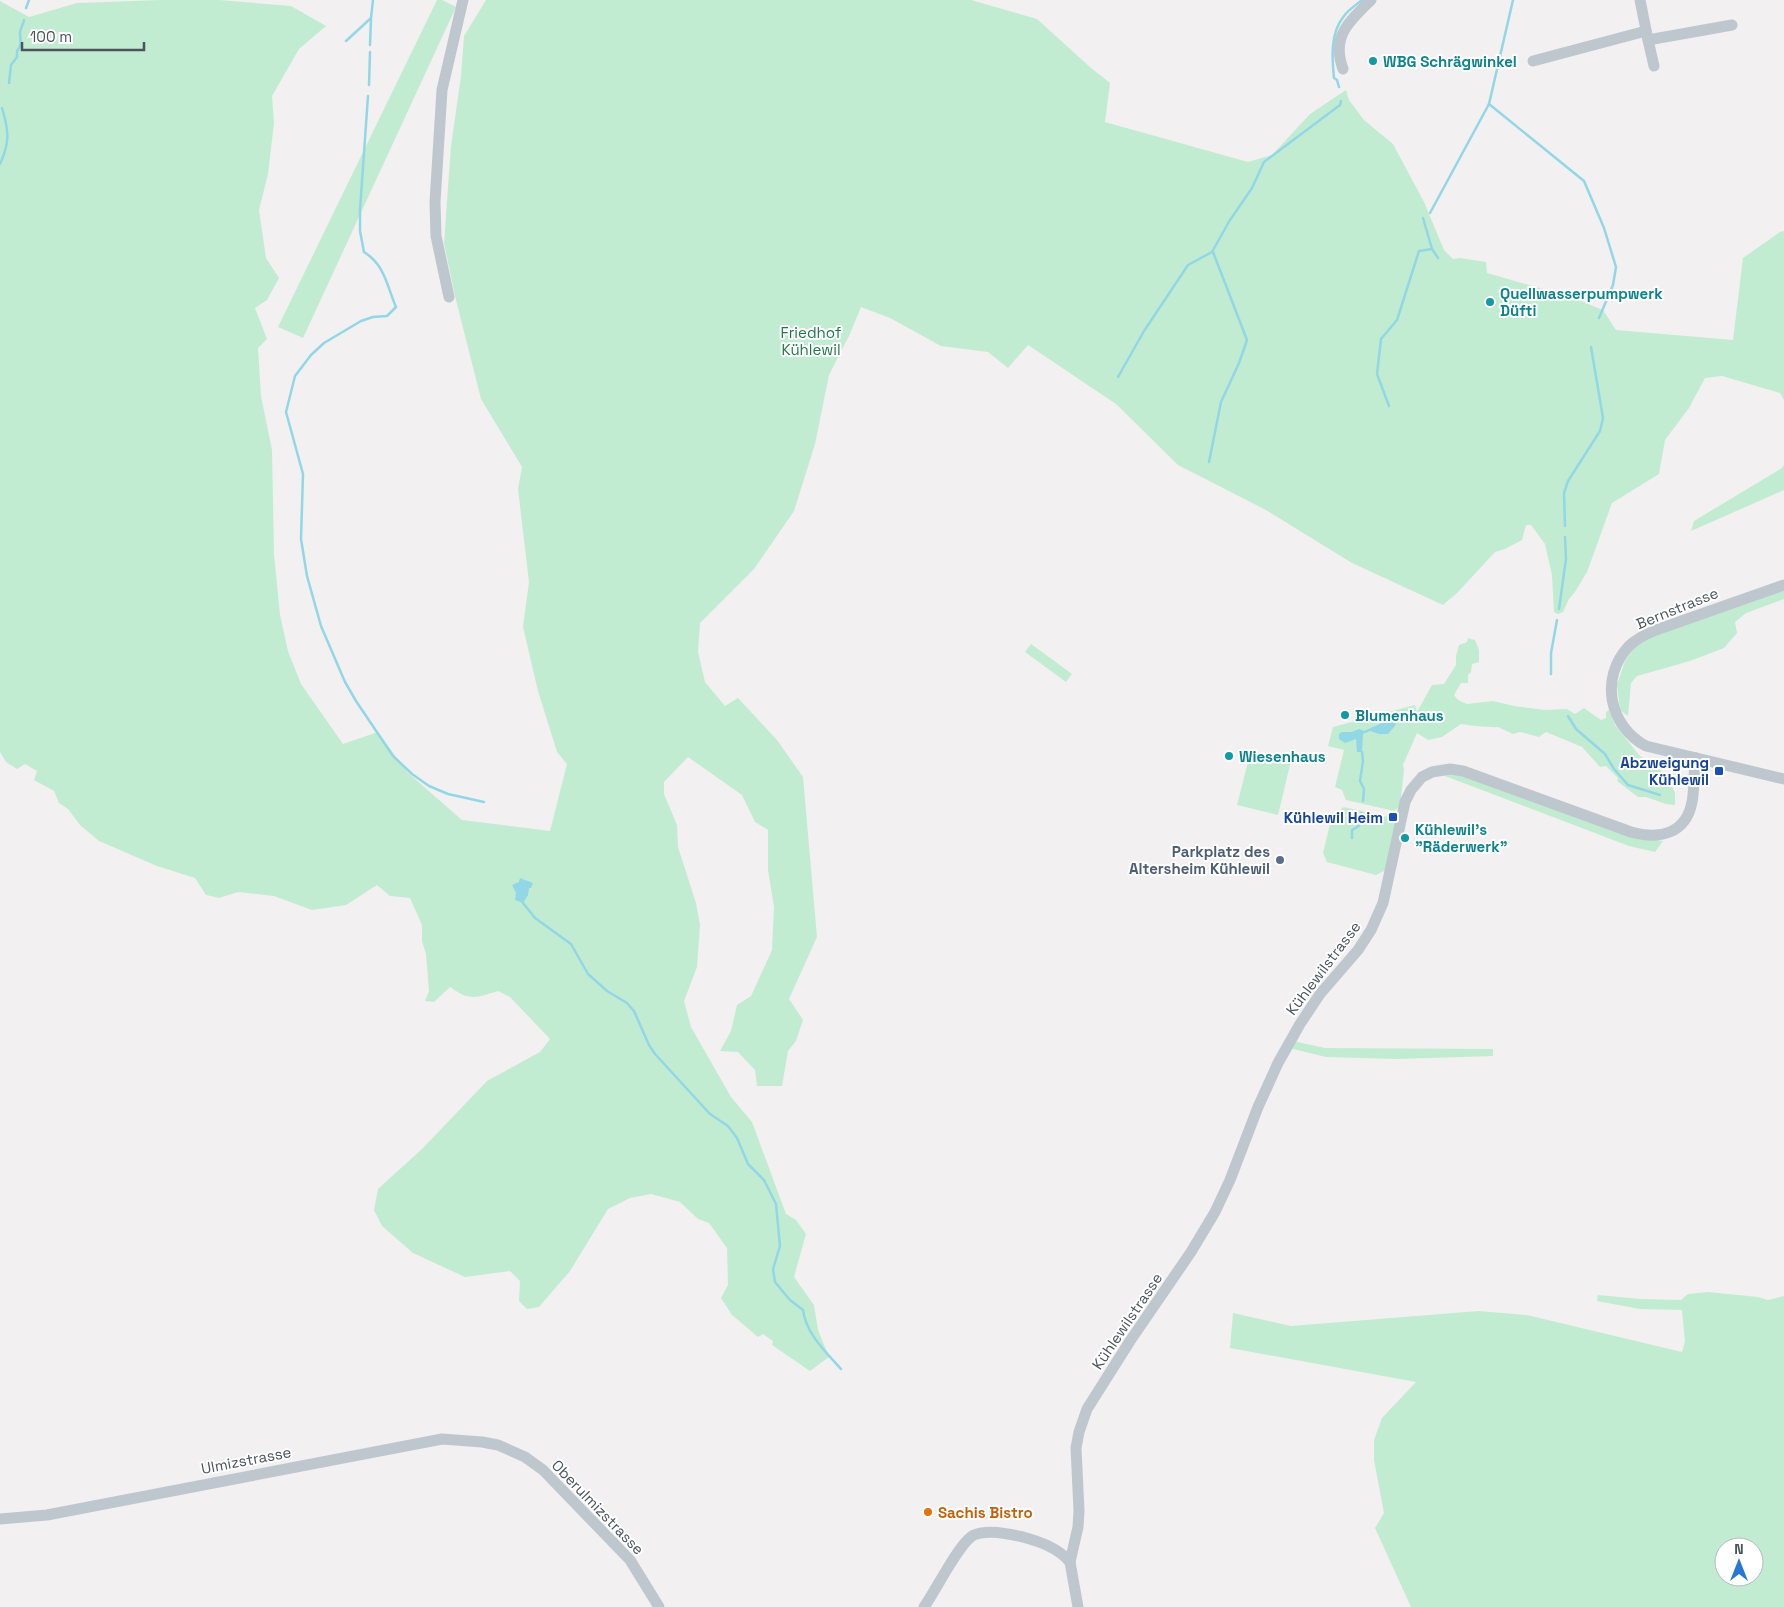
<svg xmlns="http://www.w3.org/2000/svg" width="1784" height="1607" viewBox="0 0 1784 1607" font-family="'Space Grotesk',sans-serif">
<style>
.green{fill:#c2ecd1;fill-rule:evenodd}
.water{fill:#92d7e6}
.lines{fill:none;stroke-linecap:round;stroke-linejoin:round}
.stream{stroke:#92d7e6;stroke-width:2.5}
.minor{stroke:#bfc7ce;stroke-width:11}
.culture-dot{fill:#0f9aa8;stroke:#fff;stroke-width:2}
.transit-dot{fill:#1a4fb4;stroke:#fff;stroke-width:2}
.service-dot{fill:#5c6f8a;stroke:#fff;stroke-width:2}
.food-dot{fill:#e8710a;stroke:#fff;stroke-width:2}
.labels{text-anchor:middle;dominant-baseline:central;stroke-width:4;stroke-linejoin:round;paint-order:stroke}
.culture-label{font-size:15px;font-weight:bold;fill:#0d838f;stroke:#fff;text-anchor:start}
.park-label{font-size:15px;fill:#1e7949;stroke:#fff}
.street-label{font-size:15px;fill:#49545c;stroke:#fff}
.transit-label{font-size:15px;font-weight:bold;fill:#164399;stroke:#fff;text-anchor:end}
.service-label{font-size:15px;font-weight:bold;fill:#4e5e75;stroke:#fff;text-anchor:end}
.food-label{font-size:15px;font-weight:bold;fill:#c56008;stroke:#fff;text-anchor:start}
</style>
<rect width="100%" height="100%" fill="#f2f0f0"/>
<g class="green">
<path d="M 161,0 L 219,0 L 291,6 L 326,26 L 299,49 L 272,96 L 274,123 L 268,174 L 259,210 L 266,258 L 279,278 L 267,300 L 255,308 L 267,339 L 258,348 L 261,396 L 272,450 L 274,554 L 280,615 L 288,651 L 301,684 L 343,744 L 378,732 L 407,772 L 462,820 L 550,831 L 567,764 L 557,752 L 538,691 L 523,627 L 529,582 L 518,489 L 522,467 L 481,399 L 455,296 L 444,243 L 451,146 L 461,76 L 464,36 L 486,0 L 971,0 L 1037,19 L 1091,68 L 1110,83 L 1105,122 L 1248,162 L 1272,155 L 1310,114 L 1346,90 L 1349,100 L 1364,120 L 1393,144 L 1424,202 L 1444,250 L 1453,259 L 1460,258 L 1486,262 L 1487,273 L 1571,297 L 1603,310 L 1616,330 L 1733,340 L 1743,258 L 1780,232 L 1784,231 L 1784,400 L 1780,393 L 1722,376 L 1705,378 L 1689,408 L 1665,440 L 1659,474 L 1612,503 L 1587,572 L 1575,592 L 1569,599 L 1563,612 L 1558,614 L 1554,612 L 1552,575 L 1545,544 L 1531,525 L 1526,525 L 1522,540 L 1505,549 L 1495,552 L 1458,592 L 1443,605 L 1352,563 L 1266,510 L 1178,465 L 1116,404 L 1028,345 L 1008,368 L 988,352 L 941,346 L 890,318 L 861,307 L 849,336 L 829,375 L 815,444 L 794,511 L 754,569 L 700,623 L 698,652 L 705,682 L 725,706 L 738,698 L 777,740 L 803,777 L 817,937 L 789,999 L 803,1020 L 796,1041 L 788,1051 L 782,1086 L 757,1086 L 755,1070 L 738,1052 L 720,1051 L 731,1031 L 737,1005 L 751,996 L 772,950 L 774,907 L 768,870 L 768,830 L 755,822 L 742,795 L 688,757 L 664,782 L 664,794 L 677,825 L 678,847 L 696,903 L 700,925 L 697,967 L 684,1001 L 691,1027 L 731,1097 L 752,1122 L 786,1214 L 796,1220 L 806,1234 L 794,1277 L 814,1305 L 818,1330 L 829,1357 L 810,1371 L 772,1345 L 773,1341 L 763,1334 L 758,1337 L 732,1315 L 721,1298 L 728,1285 L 727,1248 L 709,1223 L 698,1219 L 680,1202 L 651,1194 L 630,1198 L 608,1209 L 570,1271 L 539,1307 L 527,1309 L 519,1301 L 520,1281 L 510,1271 L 465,1277 L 413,1253 L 382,1226 L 374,1210 L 378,1189 L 423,1148 L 487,1081 L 540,1052 L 550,1039 L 510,997 L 498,991 C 476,998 469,1001 450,987 L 434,1002 L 425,1001 L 429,991 L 426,954 L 422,941 L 422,925 L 410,898 L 390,896 L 377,885 L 346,905 L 312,910 L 274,896 L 238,892 L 219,898 L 206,895 L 195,878 L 157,866 L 99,841 L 80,825 L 68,809 L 59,803 L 54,791 L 34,780 L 37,771 L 25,764 L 17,769 L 6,762 L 0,752 L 0,1 L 29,17 L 77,3 Z"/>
<path d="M 437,0 L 442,0 L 456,7 L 303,338 L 278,327 Z"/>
<path d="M 1784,465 L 1784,490 L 1691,531 L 1694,521 L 1782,468 Z"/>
<path d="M 1784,588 L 1784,599 L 1746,613 L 1735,622 L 1737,633 L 1724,648 L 1690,661 L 1637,676 L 1631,683 L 1628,716 L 1620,710 L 1617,685 L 1625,661 L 1636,645 L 1655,633 Z"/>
<path d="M 1468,638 L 1475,640 L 1479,650 L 1479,662 L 1472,664 L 1471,672 L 1468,675 L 1468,683 L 1461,683 L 1454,695 L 1458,700 L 1467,704 L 1493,701 L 1514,706 L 1545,710 L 1567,709 L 1575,714 L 1584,708 L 1601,720 L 1606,718 L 1606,712 L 1609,710 L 1615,725 L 1639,755 L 1667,775 L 1675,793 L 1675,805 L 1666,804 L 1646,797 L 1638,797 L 1617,781 L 1618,778 L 1606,766 L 1600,767 L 1582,747 L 1546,732 L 1539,737 L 1520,732 L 1513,734 L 1498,727 C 1495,728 1464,725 1461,724 L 1442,737 L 1428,740 L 1417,733 L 1403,765 L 1404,770 L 1400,806 L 1394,811 L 1346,800 L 1342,790 L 1335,787 L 1344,750 L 1328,746 L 1333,727 L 1415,705 L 1417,712 L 1432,685 L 1444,684 L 1456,665 L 1456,656 L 1459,645 L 1467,642 Z"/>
<path d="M 1031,644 L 1072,674 L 1066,682 L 1025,652 Z"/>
<path d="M 1251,750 L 1291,761 L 1278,815 L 1237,805 Z"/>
<path d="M 1450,772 L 1642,838 L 1663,841 L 1655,852 L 1629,846 L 1445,776 L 1444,774 Z"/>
<path d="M 1344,807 L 1392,818 L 1396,826 L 1388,869 L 1376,875 L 1327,862 L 1323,853 L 1332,816 Z"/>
<path d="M 1293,1041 L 1325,1048 L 1493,1049 L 1493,1056 L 1397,1059 L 1326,1057 L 1289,1048 Z"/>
<path d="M 1708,1292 L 1758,1297 L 1768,1300 L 1784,1296 L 1784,1607 L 1411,1607 L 1375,1528 L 1384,1513 L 1374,1460 L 1374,1440 L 1382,1418 L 1416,1382 L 1230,1348 L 1233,1313 L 1291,1326 L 1479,1311 L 1527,1315 L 1682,1352 L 1685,1342 L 1682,1310 L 1640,1309 L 1597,1301 L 1598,1295 L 1641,1299 L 1681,1300 L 1688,1294 ZM 1724,1547 L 1754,1547 L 1754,1577 L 1724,1577 Z"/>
</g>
<g class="water">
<path d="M 1391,719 L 1396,724 L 1394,727 L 1388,734 L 1379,734 L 1370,731 L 1363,734 L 1362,752 L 1357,752 L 1356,739 L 1345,743 L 1339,739 L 1339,734 L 1342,732 L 1352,732 L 1359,729 L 1364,731 Z"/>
<path d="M 520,878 L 533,883 L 531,888 L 529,888 L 528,895 L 523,903 L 515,900 L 516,893 L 512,885 L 519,882 Z"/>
</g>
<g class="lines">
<g class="stream">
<path d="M 26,8 L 29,0"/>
<path d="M 346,41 L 371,18 L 373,0"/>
<path d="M 370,45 L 371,19"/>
<path d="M 9,83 L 11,65 L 17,57 L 17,51 C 23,44 20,41 20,33 C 20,29 23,25 24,20"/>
<path d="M 369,85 L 370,52"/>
<path d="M 1339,87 L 1337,80 L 1334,78 C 1332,58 1330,33 1344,16 C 1348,10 1356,5 1362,0"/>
<path d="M 368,96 L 360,210 L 360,231 L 364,252 C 385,265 387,286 396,307 L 387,316 L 373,317 L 361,321 L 324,343 L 311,355 L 295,376 L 286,412 L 303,474 L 301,539 L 307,576 L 321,626 L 345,682 L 356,701 L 393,756 L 412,774 L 429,786 L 448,794 L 484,802"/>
<path d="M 1489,104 L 1584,181 L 1604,228 L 1616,267 L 1613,285 L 1599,318"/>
<path d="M 0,164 C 10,142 9,131 2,108"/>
<path d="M 1430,213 L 1489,104 L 1513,0"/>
<path d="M 1432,249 L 1438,258"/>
<path d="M 1118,377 L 1144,331 L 1188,265 L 1212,252 L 1230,220 L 1252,188 L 1264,162 L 1340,105 L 1341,101"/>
<path d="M 1389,406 L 1377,374 L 1381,339 L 1397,320 L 1419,251 L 1432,249 L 1423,218"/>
<path d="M 1209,462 L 1221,402 L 1239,363 L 1247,340 L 1213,252"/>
<path d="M 1565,526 L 1564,493 L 1568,481 L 1600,431 L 1603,418 L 1591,347"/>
<path d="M 1559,609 L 1566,559 L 1565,537"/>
<path d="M 1551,674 L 1551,653 L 1557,620"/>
<path d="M 1568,716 L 1576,729 L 1605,754 L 1614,769 L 1628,785 L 1660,795"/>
<path d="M 1362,752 L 1363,761 L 1360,781 L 1364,789 L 1363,801"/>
<path d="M 1352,838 L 1352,830 L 1359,826 L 1351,819 L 1352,817 L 1360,817 L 1361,813"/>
<path d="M 523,903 L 535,918 L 571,944 L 588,974 L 607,991 L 627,1003 L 634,1011 L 649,1045 L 655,1054 L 710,1114 L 728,1126 L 737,1138 L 748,1164 L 764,1180 L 776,1204 L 780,1246 L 773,1269 L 775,1282 L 790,1300 L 803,1310 C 806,1334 826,1352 841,1369"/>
</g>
<g class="minor">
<path d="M 1640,0 L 1648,40 L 1732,25"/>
<path d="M 1648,40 L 1654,66"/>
<path d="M 1533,61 L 1646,31"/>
<path d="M 1343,69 C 1331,36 1349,22 1371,0"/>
<path d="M 449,297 L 436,236 L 435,202 L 442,90 L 463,0"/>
<path d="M 1784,585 L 1656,630 C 1646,634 1637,638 1629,646 C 1599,678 1609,726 1646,746 L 1784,779"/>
<path d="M 0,1519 L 47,1515 L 442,1439 L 482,1442 L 498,1445 L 525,1457 L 543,1470 L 630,1560 L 659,1607"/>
<path d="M 924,1607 C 935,1592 960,1541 974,1535 C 989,1529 1009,1534 1023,1537 C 1041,1542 1058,1548 1070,1562"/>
<path d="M 1078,1607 L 1070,1562 L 1078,1527 L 1079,1511 L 1076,1448 L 1079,1432 L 1087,1409 L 1130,1341 L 1191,1252 L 1215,1212 L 1230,1180 L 1258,1107 L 1278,1063 L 1300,1024 L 1320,994 L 1358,950 L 1371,930 L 1383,903 L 1405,802 L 1411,790 L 1422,777 L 1432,772 L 1450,769 L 1463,771 L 1631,832 C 1659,840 1686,834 1692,802 C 1695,787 1693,773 1696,758"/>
</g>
</g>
<g class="culture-dot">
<circle cx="1373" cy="61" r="5"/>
<circle cx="1490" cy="302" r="5"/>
<circle cx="1345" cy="715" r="5"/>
<circle cx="1229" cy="756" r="5"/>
<circle cx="1405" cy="838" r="5"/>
</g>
<g class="transit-dot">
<rect x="1714" y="766" width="10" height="10" rx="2.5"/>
<rect x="1388" y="812" width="10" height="10" rx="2.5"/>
</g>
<circle class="service-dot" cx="1280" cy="860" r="5"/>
<circle class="food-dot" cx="928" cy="1512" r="5"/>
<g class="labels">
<g class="culture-label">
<text x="1383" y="61">WBG Schrägwinkel</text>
<text x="1500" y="293">Quellwasserpumpwerk<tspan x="1500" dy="17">Düfti</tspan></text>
<text x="1355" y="715">Blumenhaus</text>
<text x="1239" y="756">Wiesenhaus</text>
<text x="1415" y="829">Kühlewil's<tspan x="1415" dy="17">"Räderwerk"</tspan></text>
</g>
<g class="park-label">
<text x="811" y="332">Friedhof<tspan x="811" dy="17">Kühlewil</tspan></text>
</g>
<g class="street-label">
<text transform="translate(1677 608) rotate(-22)">Bernstrasse</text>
<text transform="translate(1323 968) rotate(-53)">Kühlewilstrasse</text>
<text transform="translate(1127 1321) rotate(-56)">Kühlewilstrasse</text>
<text transform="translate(246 1460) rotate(-11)">Ulmizstrasse</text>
<text transform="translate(598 1507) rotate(46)">Oberulmizstrasse</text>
</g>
<g class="transit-label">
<text x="1709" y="762">Abzweigung<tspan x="1709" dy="17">Kühlewil</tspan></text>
<text x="1383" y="817">Kühlewil Heim</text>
</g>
<g class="service-label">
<text x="1270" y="851">Parkplatz des<tspan x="1270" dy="17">Altersheim Kühlewil</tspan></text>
</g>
<g class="food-label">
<text x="938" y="1512">Sachis Bistro</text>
</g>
</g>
<g transform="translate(1739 1562)"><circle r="24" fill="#ffffff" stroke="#b6bbbe"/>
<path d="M0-4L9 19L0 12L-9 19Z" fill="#2678d6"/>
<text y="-8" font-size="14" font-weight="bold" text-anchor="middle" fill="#49545c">N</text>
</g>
<path d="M22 42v8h122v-8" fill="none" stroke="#49545c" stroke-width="2.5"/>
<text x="30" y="42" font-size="15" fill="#49545c" stroke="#ffffff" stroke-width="4" paint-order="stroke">100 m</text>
</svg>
